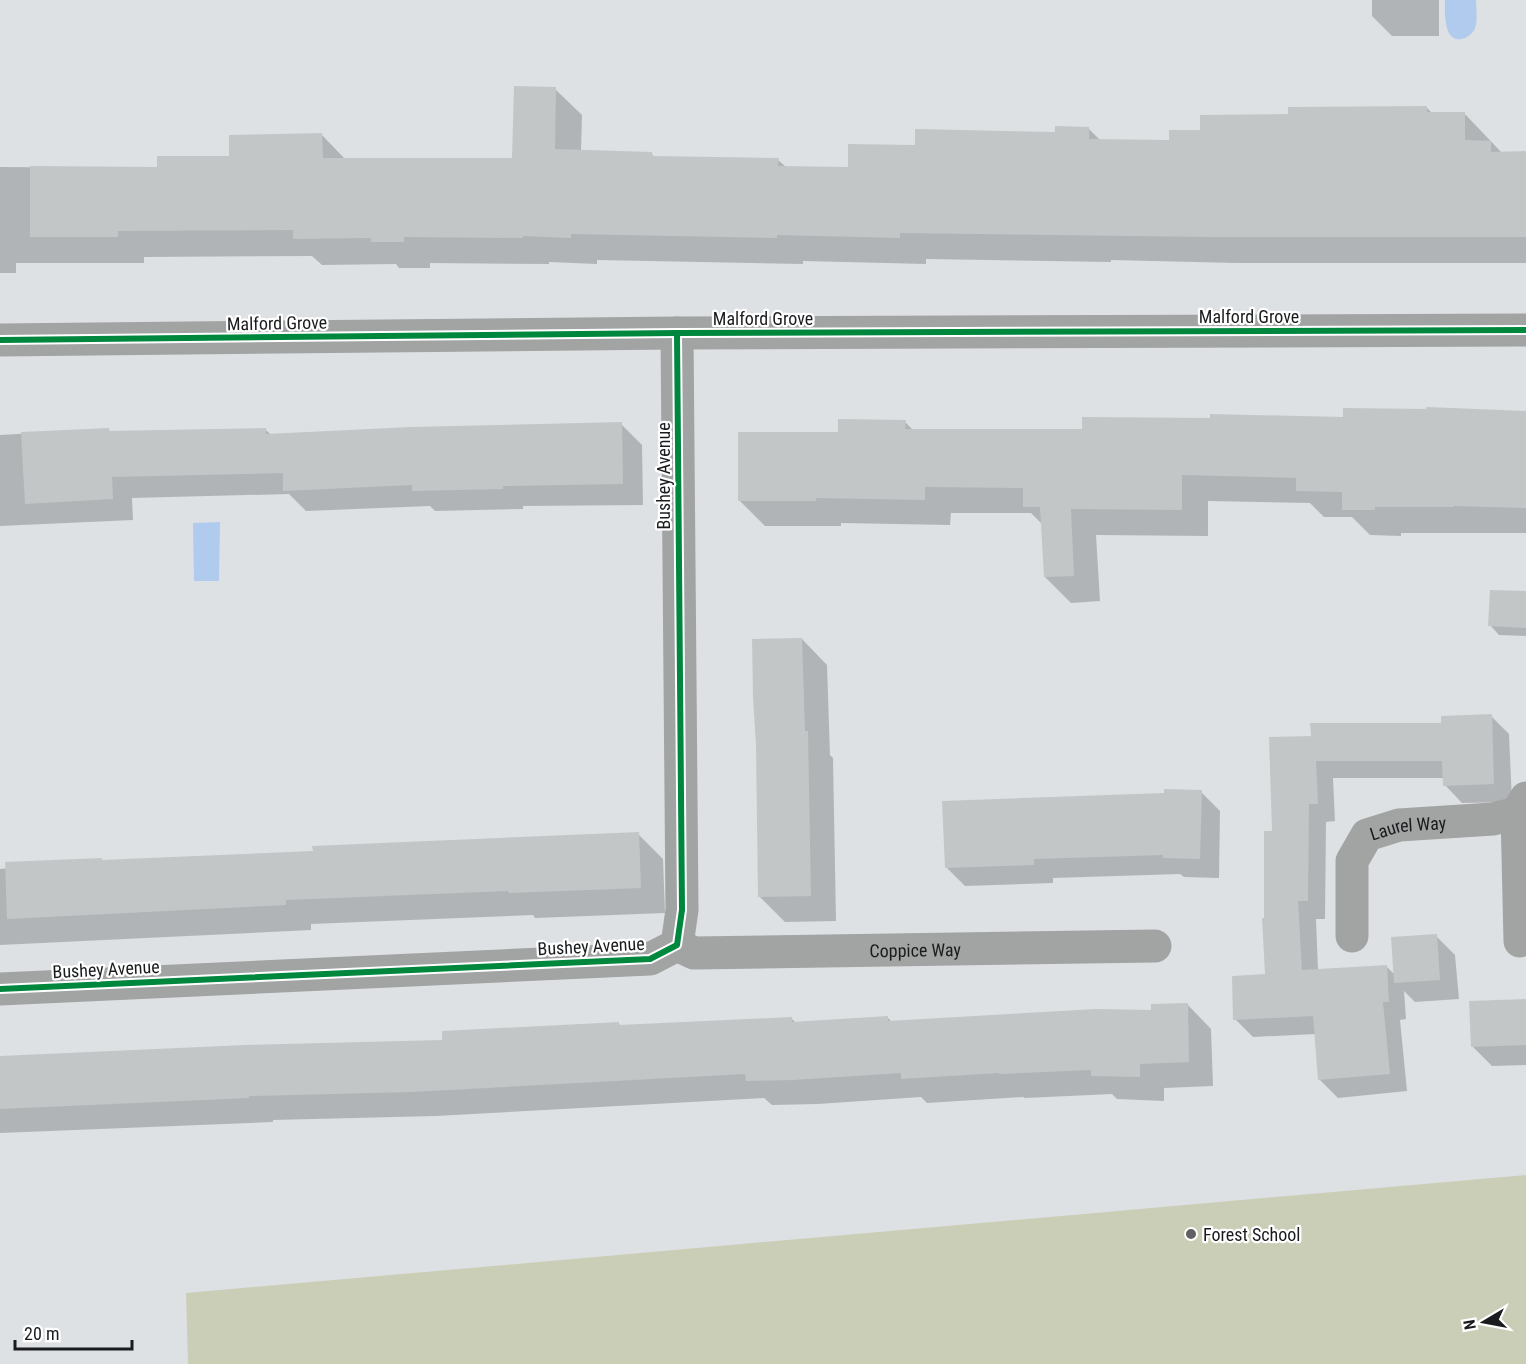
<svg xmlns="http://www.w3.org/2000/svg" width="1526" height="1364" viewBox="0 0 1526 1364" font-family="'Roboto Condensed',sans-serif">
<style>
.green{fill:#cbceb7}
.water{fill:#b0cbed}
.shadow{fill:#0003}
.building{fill:#c3c6c7}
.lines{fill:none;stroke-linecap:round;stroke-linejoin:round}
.minor{stroke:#a2a3a3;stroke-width:33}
.cycleway-casing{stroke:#fff;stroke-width:10}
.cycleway{stroke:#00873e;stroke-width:6}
.poi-dot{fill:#5e6063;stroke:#fff;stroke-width:2}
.labels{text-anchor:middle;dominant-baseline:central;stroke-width:4.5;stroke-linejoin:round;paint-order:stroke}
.street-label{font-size:18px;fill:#191b1d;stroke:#fff}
.poi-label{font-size:18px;fill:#191b1d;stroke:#fff;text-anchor:start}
</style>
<rect width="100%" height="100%" fill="#dee1e4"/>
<path class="green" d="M 1526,1175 L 1526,1364 L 188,1364 L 186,1293 Z"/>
<g class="water">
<path d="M 1445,0 L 1476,0 C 1476,8 1478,21 1475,28 C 1474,32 1469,36 1465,38 C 1443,46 1445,13 1445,0 Z"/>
<path d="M 220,522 L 219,581 L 194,581 L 193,523 Z"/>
</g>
<g class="shadow">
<path d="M 1372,0 L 1439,0 L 1439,36 L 1392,36 L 1372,16 Z"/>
<path d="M 555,89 L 582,115 L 581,151 L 651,153 L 655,158 L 778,160 L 786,167 L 850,169 L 916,146 L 1089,129 L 1101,141 L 1171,142 L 1202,131 L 1289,116 L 1426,107 L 1432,113 L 1464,113 L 1502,153 L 1526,153 L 1526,263 L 1236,263 L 1111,260 L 1111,262 L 926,259 L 926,264 L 803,261 L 803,264 L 597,260 L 597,264 L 549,262 L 549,264 L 430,263 L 430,268 L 399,268 L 396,264 L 322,265 L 312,256 L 144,257 L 144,263 L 16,263 L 16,273 L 0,273 L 0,167 L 159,168 L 231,157 L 322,135 L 346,160 L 513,160 Z"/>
<path d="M 1526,412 L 1526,533 L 1401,533 L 1401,536 L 1370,535 L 1352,517 L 1324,517 L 1310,503 L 1208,501 L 1208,536 L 1096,535 L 1100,601 L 1071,603 L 1045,577 L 1042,524 L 1031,513 L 951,513 L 950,525 L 841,523 L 841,526 L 765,526 L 739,500 L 840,433 L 905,422 L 913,430 L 1084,430 Z"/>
<path d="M 621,424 L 642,445 L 643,505 L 523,506 L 523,509 L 435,511 L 430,506 L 306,511 L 289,494 L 132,498 L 133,520 L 0,526 L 0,435 L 108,429 L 112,433 L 265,429 L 272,436 Z"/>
<path d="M 1526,593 L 1526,636 L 1499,635 L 1490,625 Z"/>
<path d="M 802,639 L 827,665 L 830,755 L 833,758 L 836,921 L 785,922 L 759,896 L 758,745 Z"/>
<path d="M 1491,716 L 1509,734 L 1512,802 L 1462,803 L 1445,785 L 1444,778 L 1333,778 L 1335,821 L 1326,822 L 1325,919 L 1316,919 L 1318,970 L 1386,966 L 1395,975 L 1436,936 L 1455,955 L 1459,999 L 1415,1002 L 1404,991 L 1406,1019 L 1400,1020 L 1407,1091 L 1338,1098 L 1320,1080 L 1316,1034 L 1253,1037 L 1235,1019 L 1266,976 L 1266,919 L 1274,832 L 1312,737 L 1442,724 Z"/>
<path d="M 1201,792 L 1220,811 L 1219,878 L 1184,877 L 1180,874 L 1053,878 L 1053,883 L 965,886 L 946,867 Z"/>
<path d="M 638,834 L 663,859 L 665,913 L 535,918 L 533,915 L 311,924 L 311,930 L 0,945 L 0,869 L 101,859 L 104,861 L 314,852 Z"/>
<path d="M 1526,1001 L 1526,1065 L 1492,1066 L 1473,1047 Z"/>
<path d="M 1187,1004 L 1211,1029 L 1213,1086 L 1164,1088 L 1164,1101 L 1117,1099 L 1112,1094 L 1025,1098 L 1023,1097 L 927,1103 L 921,1097 L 818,1104 L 772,1105 L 764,1098 L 436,1116 L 273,1120 L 273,1122 L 0,1133 L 0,1058 L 444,1041 L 618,1023 L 621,1026 L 791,1018 L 796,1023 L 888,1018 L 892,1022 L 1152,1011 Z"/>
</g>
<g class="building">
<path d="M 514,86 L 556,87 L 555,149 L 652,152 L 652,156 L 779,158 L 778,166 L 848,167 L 848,144 L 915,145 L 915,129 L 1055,132 L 1055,126 L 1089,127 L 1089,139 L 1169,140 L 1169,130 L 1200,130 L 1200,115 L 1288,114 L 1288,107 L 1427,106 L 1427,112 L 1465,112 L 1465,140 L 1491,141 L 1491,152 L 1526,151 L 1526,237 L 1209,237 L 900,233 L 900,238 L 777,235 L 777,238 L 571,234 L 571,238 L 523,236 L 523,238 L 404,237 L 404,242 L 371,242 L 371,238 L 293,239 L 293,230 L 118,231 L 118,237 L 30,237 L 30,166 L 157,167 L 157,156 L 229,156 L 229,135 L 322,133 L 323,158 L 512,158 Z"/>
<path d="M 1426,407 L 1526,411 L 1526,508 L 1454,506 L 1454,507 L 1375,507 L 1375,510 L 1342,510 L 1342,492 L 1296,491 L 1296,478 L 1182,475 L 1182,510 L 1071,509 L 1074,576 L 1044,577 L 1040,507 L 1023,507 L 1023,488 L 925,487 L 925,500 L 816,498 L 816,501 L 738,501 L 738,432 L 838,432 L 838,419 L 906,420 L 905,429 L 1082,429 L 1082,417 L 1210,418 L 1210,414 L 1343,417 L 1343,408 L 1426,409 Z"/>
<path d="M 622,422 L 623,484 L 503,486 L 503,489 L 412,491 L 412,485 L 283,491 L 283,473 L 112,477 L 113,499 L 25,504 L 21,432 L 109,428 L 109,431 L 266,428 L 266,434 L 411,427 Z"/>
<path d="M 1490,590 L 1526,591 L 1526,628 L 1488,626 Z"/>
<path d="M 802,638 L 805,731 L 808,731 L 811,896 L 758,897 L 756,745 L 753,697 L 752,639 Z"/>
<path d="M 1492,714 L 1494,784 L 1443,786 L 1442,761 L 1316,761 L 1318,804 L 1309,804 L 1308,901 L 1298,901 L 1302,970 L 1387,965 L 1389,1002 L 1383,1002 L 1390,1074 L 1318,1080 L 1313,1016 L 1233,1020 L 1232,976 L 1265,974 L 1262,918 L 1264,918 L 1264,831 L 1272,831 L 1269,737 L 1311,736 L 1310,723 L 1441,723 L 1441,716 Z"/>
<path d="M 1164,789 L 1202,790 L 1200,859 L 1163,858 L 1163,855 L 1034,859 L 1034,865 L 945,868 L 942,801 L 1164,793 Z"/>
<path d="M 639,832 L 641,888 L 509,893 L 508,891 L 286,900 L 286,905 L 7,919 L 5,862 L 102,858 L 102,860 L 313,851 L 312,846 Z"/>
<path d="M 1437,934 L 1440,980 L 1394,983 L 1391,937 Z"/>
<path d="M 1526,999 L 1526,1045 L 1471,1047 L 1469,1001 Z"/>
<path d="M 1188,1003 L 1189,1062 L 1140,1064 L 1140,1077 L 1091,1076 L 1091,1070 L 999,1074 L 999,1073 L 901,1079 L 901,1073 L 793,1080 L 746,1081 L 745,1074 L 411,1092 L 249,1096 L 249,1098 L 0,1109 L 0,1056 L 245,1045 L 442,1040 L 442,1031 L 619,1022 L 619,1025 L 792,1017 L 792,1022 L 888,1016 L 888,1021 L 1096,1009 L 1151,1010 L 1151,1004 Z"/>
</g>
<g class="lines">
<g class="minor">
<path d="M 0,340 L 677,333 L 1526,330"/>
<path d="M 1517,813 L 1520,941"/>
<path id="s1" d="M 1352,936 L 1352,861 L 1367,835 L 1399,825 L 1493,819 L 1517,813 L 1526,798"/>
<path id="s2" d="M 677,945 L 694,953 L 1155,946"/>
<path d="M 0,989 L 650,959 L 677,945 L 682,910 L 677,333"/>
</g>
<defs>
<g id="cycleway">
<path d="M 0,340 L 677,333 L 1526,330"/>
<path d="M 0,989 L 650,959 L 677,945 L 682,910 L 677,333"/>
</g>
</defs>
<use href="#cycleway" class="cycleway-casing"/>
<use href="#cycleway" class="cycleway"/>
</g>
<circle class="poi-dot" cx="1191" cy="1234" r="6"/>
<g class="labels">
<g class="street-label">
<text x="1249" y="316">Malford Grove</text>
<text x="763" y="318">Malford Grove</text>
<text transform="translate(277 323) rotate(-1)">Malford Grove</text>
<text transform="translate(663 476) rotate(-90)">Bushey Avenue</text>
<text stroke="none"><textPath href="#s1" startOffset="147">Laurel Way</textPath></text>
<text transform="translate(591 946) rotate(-3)">Bushey Avenue</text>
<text stroke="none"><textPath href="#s2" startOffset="240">Coppice Way</textPath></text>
<text transform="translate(106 969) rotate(-3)">Bushey Avenue</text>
</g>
<g class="poi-label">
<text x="1203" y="1234">Forest School</text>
</g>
</g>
<g transform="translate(1484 1322) rotate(260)" stroke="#ffffff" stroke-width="4.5" paint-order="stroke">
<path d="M0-4.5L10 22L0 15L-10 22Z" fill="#191b1d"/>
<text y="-9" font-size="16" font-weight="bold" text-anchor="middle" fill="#191b1d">N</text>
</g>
<path d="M15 1340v9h117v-9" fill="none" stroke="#191b1d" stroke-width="3"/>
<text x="24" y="1340" font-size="18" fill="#191b1d" stroke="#ffffff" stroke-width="4.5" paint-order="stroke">20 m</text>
</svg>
